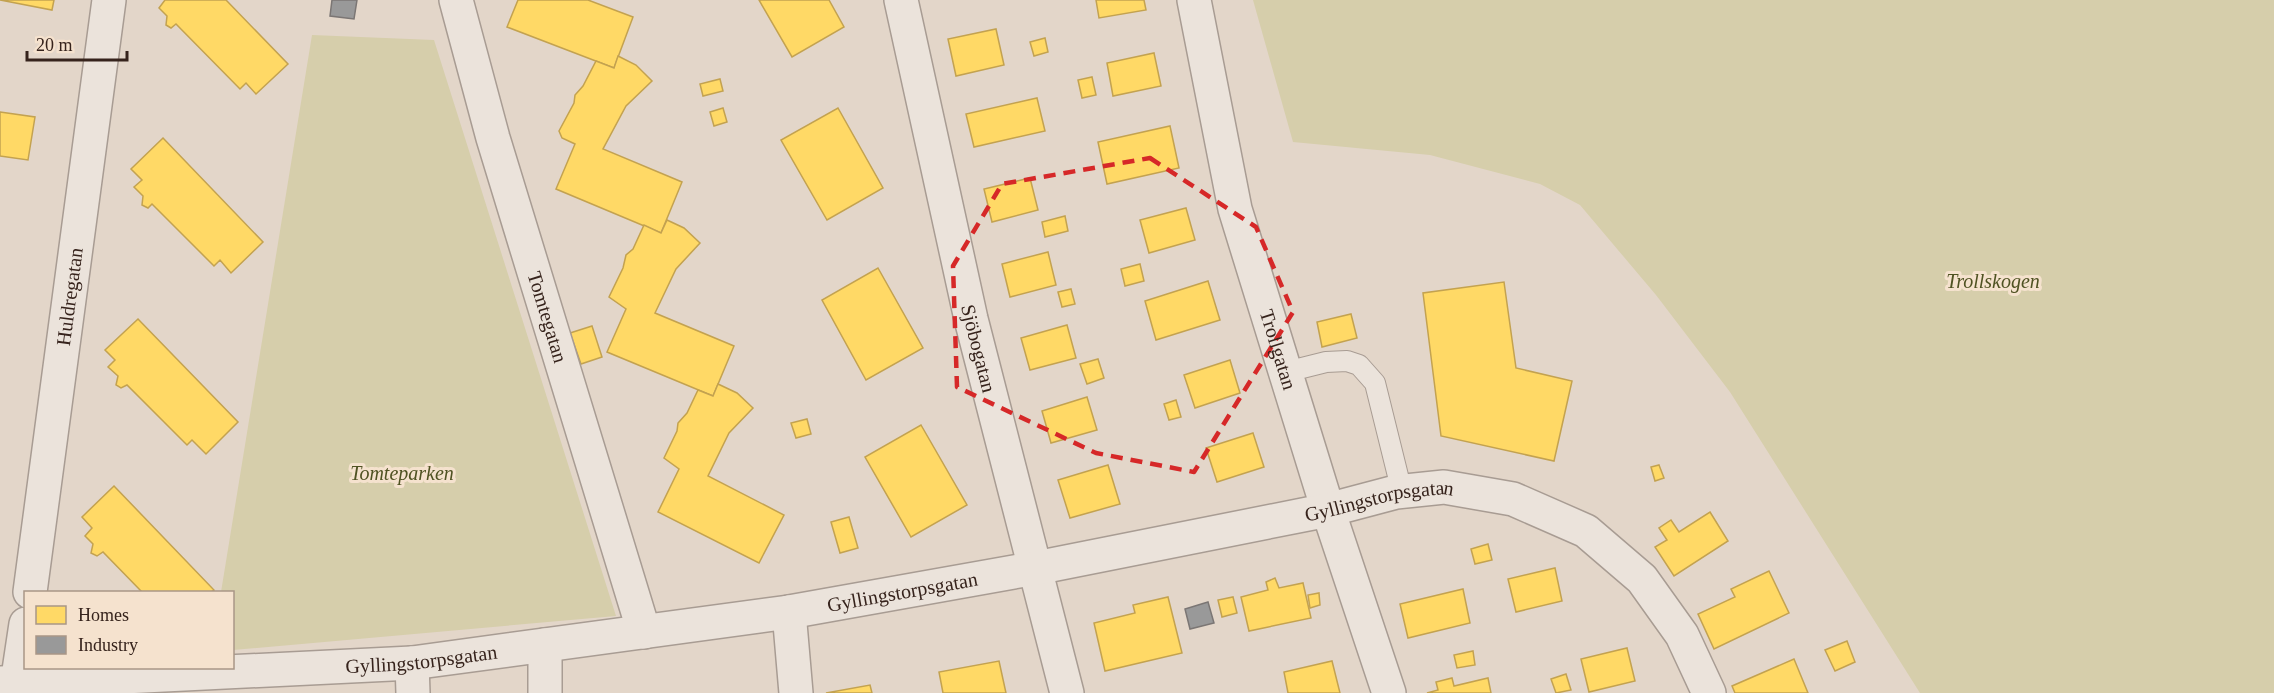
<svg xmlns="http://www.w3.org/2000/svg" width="2274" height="693" viewBox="0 0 2274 693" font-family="'Times New Roman',serif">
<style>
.green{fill:#d6ceab}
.homes{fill:#ffd966;stroke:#c3a250;stroke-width:1.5}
.industry{fill:#999;stroke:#7b7674;stroke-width:1.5}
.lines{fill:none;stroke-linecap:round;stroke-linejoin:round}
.service-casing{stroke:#a89c93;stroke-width:22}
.minor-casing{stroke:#a89c93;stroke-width:36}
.service{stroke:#ebe3db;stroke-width:20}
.minor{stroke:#ebe3db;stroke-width:33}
.marked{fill:none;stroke:#d62828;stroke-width:4.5;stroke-dasharray:12 8;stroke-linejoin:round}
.labels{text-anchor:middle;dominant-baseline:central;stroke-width:6;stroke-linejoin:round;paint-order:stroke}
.park-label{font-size:20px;font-style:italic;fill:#4f5222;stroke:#f5e2ce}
.street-label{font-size:20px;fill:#36231c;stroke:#f5e2ce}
</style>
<rect width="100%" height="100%" fill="#e3d6c9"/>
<g class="green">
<path d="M 1253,0 L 2274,0 L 2274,693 L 1920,693 L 1730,392 L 1656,295 L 1580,205 L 1540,184 L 1430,155 L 1293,142 Z"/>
<path d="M 312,35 L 434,40 L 616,616 L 233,650 L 232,592 L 221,592 Z"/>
</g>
<g class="homes">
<path d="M 0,0 L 54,0 L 52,10 Z"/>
<path d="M 226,0 L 288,64 L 256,94 L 246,83 L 240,89 L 176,24 L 171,28 L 166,25 L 167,16 L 159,8 L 165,0 Z"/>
<path d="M 518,0 L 588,0 L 633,17 L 614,68 L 507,27 Z"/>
<path d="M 759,0 L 829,0 L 844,27 L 792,57 Z"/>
<path d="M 1096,0 L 1144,0 L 1146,10 L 1099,18 Z"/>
<path d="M 996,29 L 1004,65 L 956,76 L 948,39 Z"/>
<path d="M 1045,38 L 1048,52 L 1034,56 L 1030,42 Z"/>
<path d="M 1154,53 L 1161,86 L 1113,96 L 1107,63 Z"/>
<path d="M 618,56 L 636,65 L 652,81 L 626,106 L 603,149 L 682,182 L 661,233 L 556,189 L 575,144 L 562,138 L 559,131 L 574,103 L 575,95 L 583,86 L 596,61 L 614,68 Z"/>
<path d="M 1092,77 L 1096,95 L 1082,98 L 1078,80 Z"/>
<path d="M 720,79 L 723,91 L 703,96 L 700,84 Z"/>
<path d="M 1037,98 L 1045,131 L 974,147 L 966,114 Z"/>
<path d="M 723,108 L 727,122 L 714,126 L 710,112 Z"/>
<path d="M 838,108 L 883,188 L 827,220 L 781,140 Z"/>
<path d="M 0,112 L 35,117 L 28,160 L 0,156 Z"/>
<path d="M 1170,126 L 1179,168 L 1107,184 L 1098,142 Z"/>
<path d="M 163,138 L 263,242 L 231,273 L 220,260 L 214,266 L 152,204 L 148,208 L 142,205 L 143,196 L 134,187 L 142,180 L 131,169 Z"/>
<path d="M 1030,178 L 1038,210 L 992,222 L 984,189 Z"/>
<path d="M 1186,208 L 1195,240 L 1149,253 L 1140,220 Z"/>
<path d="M 1065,216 L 1068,231 L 1045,237 L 1042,222 Z"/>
<path d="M 667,220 L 684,228 L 700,243 L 676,269 L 655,313 L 734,346 L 713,396 L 607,352 L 626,309 L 609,297 L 623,268 L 626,255 L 633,249 L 644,225 L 661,233 Z"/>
<path d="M 1048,252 L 1056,285 L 1010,297 L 1002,264 Z"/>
<path d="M 1140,264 L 1144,281 L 1125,286 L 1121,269 Z"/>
<path d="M 878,268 L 923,348 L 866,380 L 822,300 Z"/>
<path d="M 1208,281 L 1220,320 L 1156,340 L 1145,301 Z"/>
<path d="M 1504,282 L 1516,368 L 1572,381 L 1554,461 L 1441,436 L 1423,293 Z"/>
<path d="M 1071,289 L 1075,304 L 1062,307 L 1058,292 Z"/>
<path d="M 1351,314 L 1357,338 L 1322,347 L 1317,322 Z"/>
<path d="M 138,319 L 238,422 L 206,454 L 192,440 L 187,445 L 127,385 L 121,388 L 116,385 L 118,376 L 108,367 L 115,360 L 105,350 Z"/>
<path d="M 1067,325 L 1076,358 L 1030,370 L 1021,338 Z"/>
<path d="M 592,326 L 602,357 L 581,364 L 570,333 Z"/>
<path d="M 1098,359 L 1104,378 L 1087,384 L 1080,364 Z"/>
<path d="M 1230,360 L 1240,393 L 1195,408 L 1184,375 Z"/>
<path d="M 718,384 L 737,393 L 753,408 L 729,433 L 708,476 L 784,515 L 759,563 L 658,512 L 679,469 L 664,458 L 677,431 L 678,423 L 687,413 L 698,390 L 713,396 Z"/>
<path d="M 1087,397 L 1097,430 L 1051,443 L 1042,411 Z"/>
<path d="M 1176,400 L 1181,417 L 1169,420 L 1164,404 Z"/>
<path d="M 807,419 L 811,434 L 796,438 L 791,423 Z"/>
<path d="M 921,425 L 967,505 L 911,537 L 865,457 Z"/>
<path d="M 1253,433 L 1264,467 L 1217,482 L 1206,448 Z"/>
<path d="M 1108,465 L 1120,504 L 1070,518 L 1058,480 Z"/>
<path d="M 1659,465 L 1664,478 L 1655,481 L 1651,467 Z"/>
<path d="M 114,486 L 214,590 L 211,592 L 142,592 L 103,552 L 97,556 L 91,553 L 93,544 L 85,536 L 92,528 L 82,517 Z"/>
<path d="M 1710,512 L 1728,541 L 1674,576 L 1655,547 L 1667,540 L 1659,528 L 1671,520 L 1679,532 Z"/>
<path d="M 849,517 L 858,548 L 840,553 L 831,522 Z"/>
<path d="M 1488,544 L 1492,560 L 1475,564 L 1471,549 Z"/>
<path d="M 1555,568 L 1562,601 L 1516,612 L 1508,579 Z"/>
<path d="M 1769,571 L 1789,613 L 1714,649 L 1698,614 L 1735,597 L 1731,589 Z"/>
<path d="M 1275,578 L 1279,588 L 1303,583 L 1311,618 L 1249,631 L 1241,597 L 1268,590 L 1266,582 Z"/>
<path d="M 1463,589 L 1470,623 L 1408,638 L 1400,604 Z"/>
<path d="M 1319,593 L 1320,605 L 1310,608 L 1308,595 Z"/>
<path d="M 1168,597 L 1182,653 L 1105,671 L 1094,623 L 1135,613 L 1133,605 Z"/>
<path d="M 1233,597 L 1237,613 L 1222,617 L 1218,600 Z"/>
<path d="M 1847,641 L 1855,662 L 1835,671 L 1825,650 Z"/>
<path d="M 1627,648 L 1635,681 L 1589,692 L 1581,659 Z"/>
<path d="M 1473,651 L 1475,665 L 1457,668 L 1454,655 Z"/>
<path d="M 1794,659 L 1808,693 L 1735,693 L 1732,686 Z"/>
<path d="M 999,661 L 1006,693 L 943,693 L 939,672 Z"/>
<path d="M 1332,661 L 1340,693 L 1288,693 L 1284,672 Z"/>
<path d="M 1566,674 L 1571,690 L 1556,693 L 1551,679 Z"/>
<path d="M 1452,678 L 1454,686 L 1488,678 L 1491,693 L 1427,693 L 1438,690 L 1436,682 Z"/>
<path d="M 870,685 L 872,693 L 826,693 Z"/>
</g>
<g class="industry">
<path d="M 332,0 L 357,0 L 354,19 L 330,16 Z"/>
<path d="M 1208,602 L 1214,623 L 1190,629 L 1185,609 Z"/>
</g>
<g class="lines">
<defs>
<path id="service" d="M 1286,372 L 1326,362 L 1347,361 L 1359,365 L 1375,383 L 1402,492"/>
<g id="minor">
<path id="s1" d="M 456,0 L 493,138 L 644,632"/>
<path id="s2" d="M 901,0 L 971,319 L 1067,693"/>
<path id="s3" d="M 1194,0 L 1235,209 L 1328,510 L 1389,693"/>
<path id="s4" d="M 30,592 L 109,0"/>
<path d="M 789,612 L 796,693"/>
<path d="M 412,663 L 413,693"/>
<path id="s5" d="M 0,683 L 412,663 L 789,612 L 1036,568 L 1328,510 L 1396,492 L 1444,487 L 1513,499 L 1586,531 L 1642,579 L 1682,635 L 1709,693"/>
<path d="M 17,684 L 26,624"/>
<path d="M 545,693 L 545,645"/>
</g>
</defs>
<use href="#service" class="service-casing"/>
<use href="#minor" class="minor-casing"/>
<use href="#service" class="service"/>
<use href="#minor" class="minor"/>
</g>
<path class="marked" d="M 1150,158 L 1256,227 L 1293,312 L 1194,472 L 1096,453 L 957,387 L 953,266 L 1002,184 Z"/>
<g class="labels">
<g class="park-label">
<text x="1993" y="281">Trollskogen</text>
<text x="402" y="473">Tomteparken</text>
</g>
<g class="street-label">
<text stroke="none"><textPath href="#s4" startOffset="298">Huldregatan</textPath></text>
<text stroke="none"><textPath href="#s1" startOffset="330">Tomtegatan</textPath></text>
<text stroke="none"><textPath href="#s2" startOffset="357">Sjöbogatan</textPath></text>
<text stroke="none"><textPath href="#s3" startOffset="360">Trollgatan</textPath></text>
<text stroke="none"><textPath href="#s5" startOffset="1394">Gyllingstorpsgatan</textPath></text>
<text stroke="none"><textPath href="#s5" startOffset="908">Gyllingstorpsgatan</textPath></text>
<text stroke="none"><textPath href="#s5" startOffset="422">Gyllingstorpsgatan</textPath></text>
</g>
</g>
<rect x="24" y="591" width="210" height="78" fill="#f5e2ce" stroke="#a99687" stroke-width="1.5"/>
<rect x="36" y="606" width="30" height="18" fill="#ffd966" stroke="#a99687" stroke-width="1.5"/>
<text x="78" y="621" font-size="18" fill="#36231c">Homes</text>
<rect x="36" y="636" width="30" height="18" fill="#999999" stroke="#a99687" stroke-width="1.5"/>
<text x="78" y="651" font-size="18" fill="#36231c">Industry</text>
<path d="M27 51v9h100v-9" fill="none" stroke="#36231c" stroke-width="3"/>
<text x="36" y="51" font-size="18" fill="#36231c" stroke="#f5e2ce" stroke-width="4.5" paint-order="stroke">20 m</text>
</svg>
